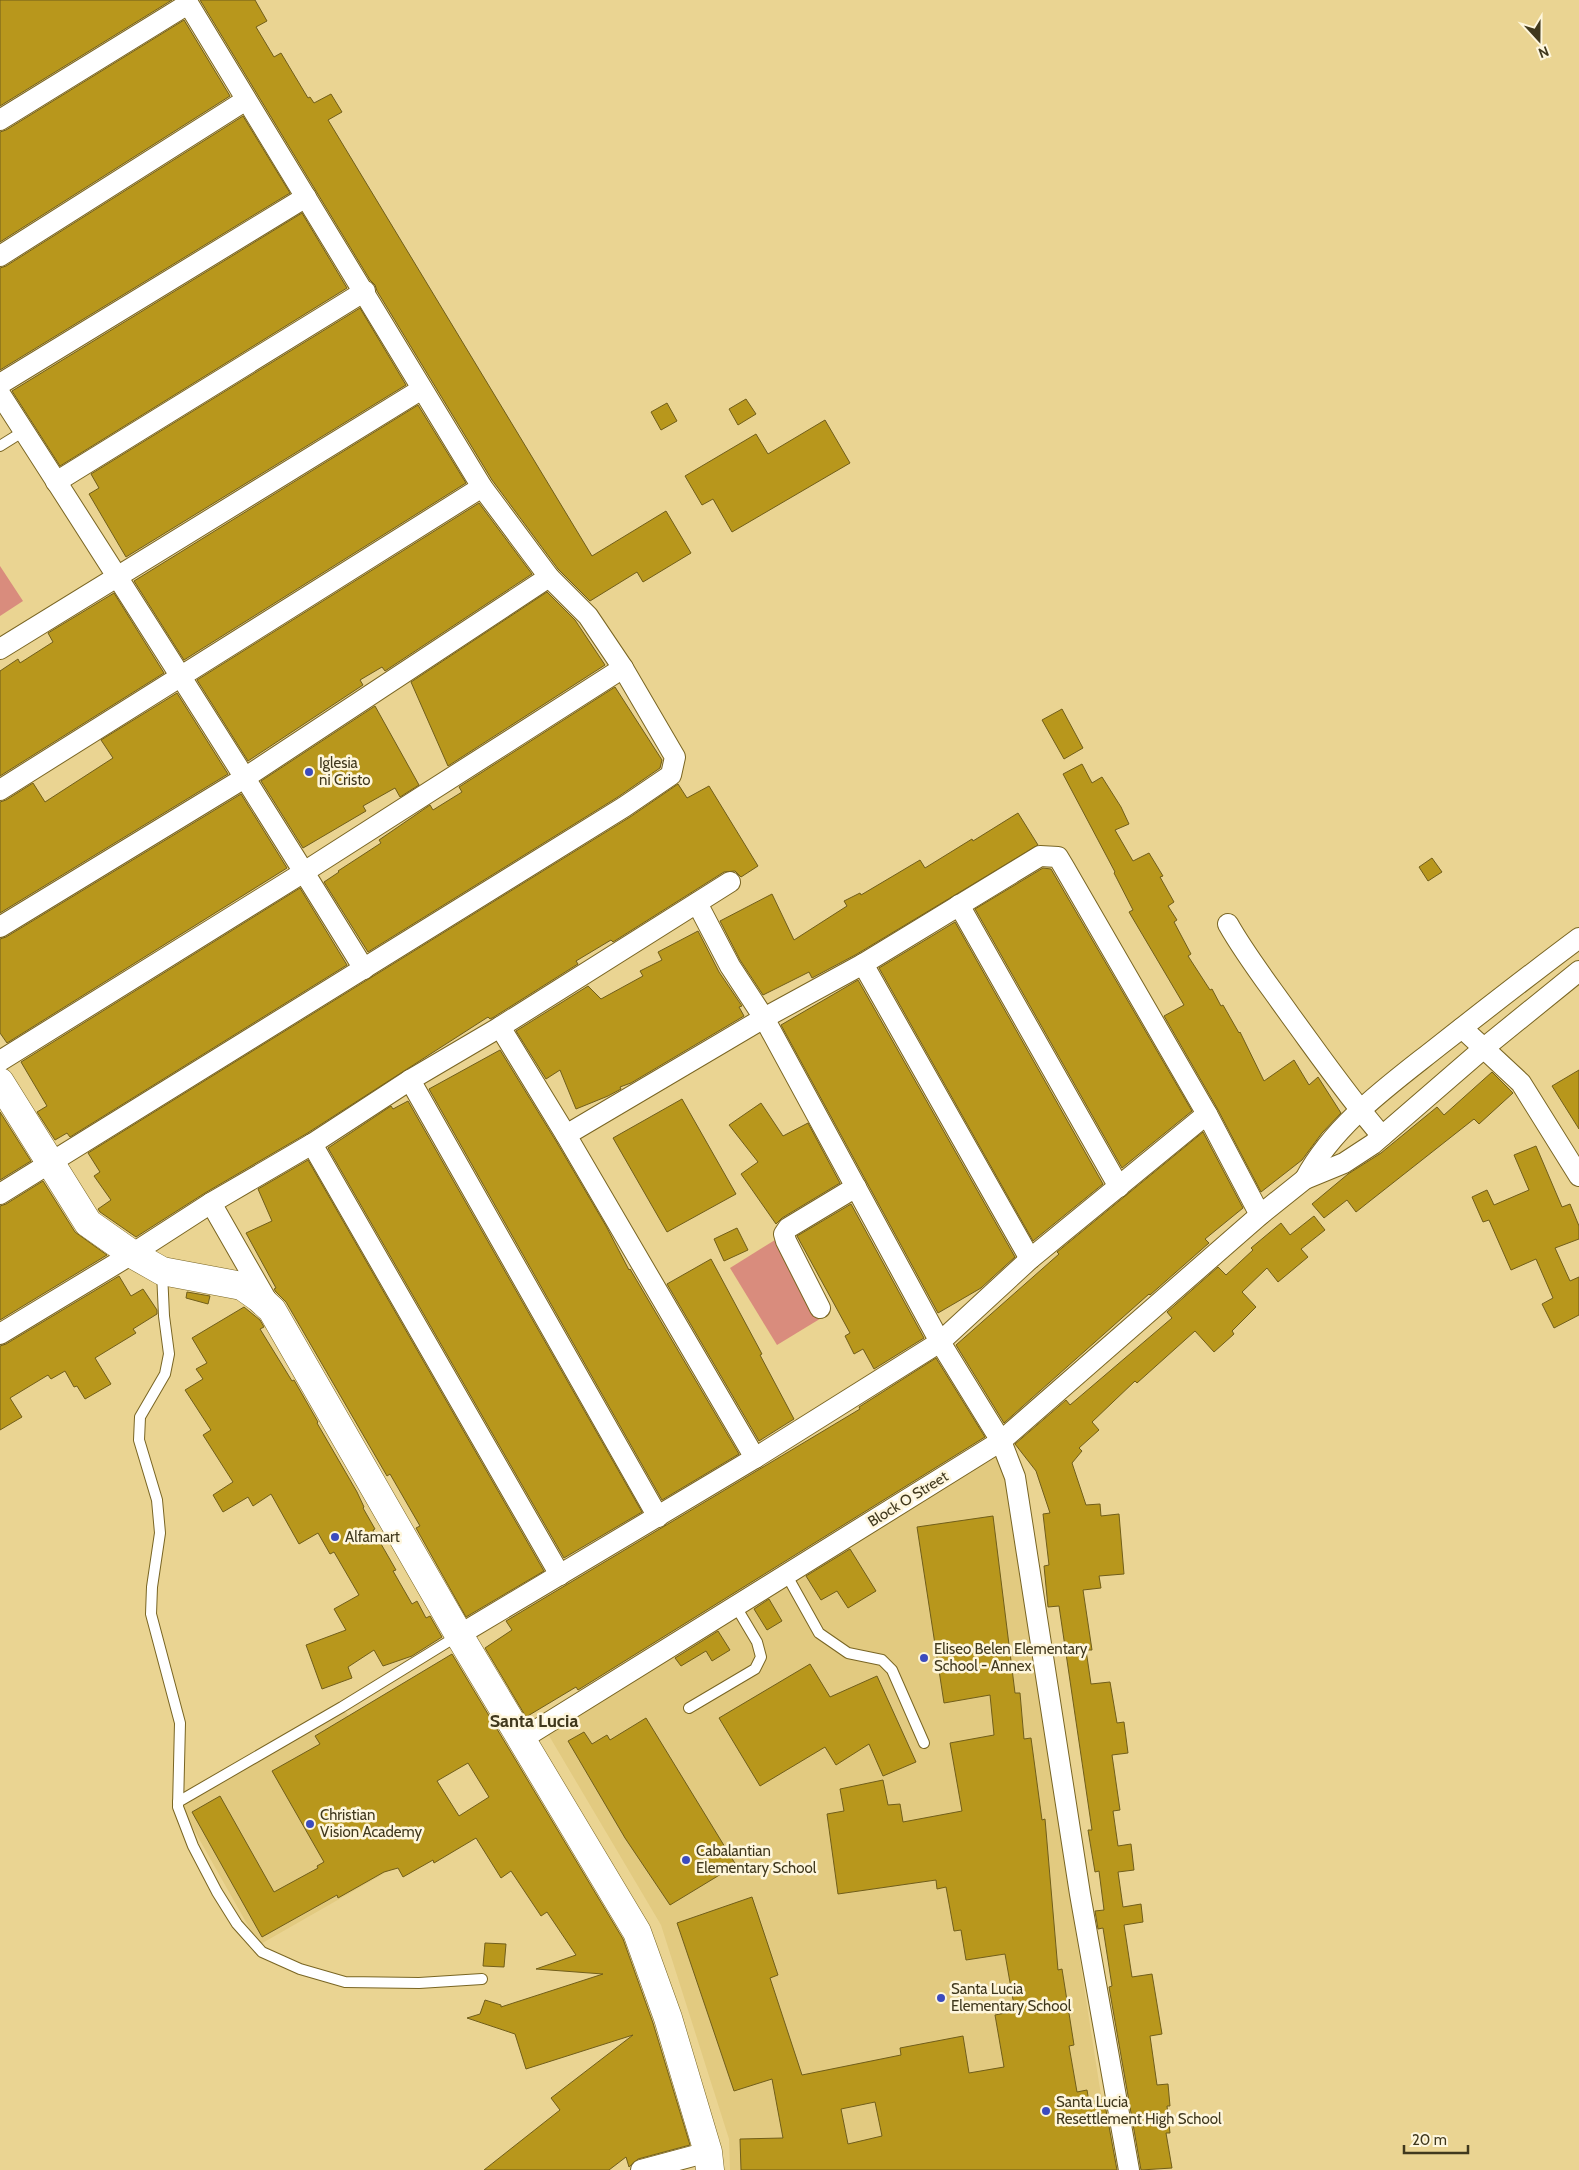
<svg xmlns="http://www.w3.org/2000/svg" width="1579" height="2170" viewBox="0 0 1579 2170" font-family="Cabin,sans-serif">
<style>
.built{fill:#e2ca80}
.green{fill:#d98c7d}
.building{fill:#b8971c;stroke:#715e1a;fill-rule:evenodd}
.lines{fill:none;stroke-linecap:round;stroke-linejoin:round}
.lane-casing{stroke:#796523;stroke-width:12}
.street-casing{stroke:#796523;stroke-width:22}
.secondary-casing{stroke:#796523;stroke-width:29}
.lane{stroke:#fff;stroke-width:10}
.street{stroke:#fff;stroke-width:20}
.secondary{stroke:#fff;stroke-width:28}
.poi-dot{fill:#3c4bbe;stroke:#fef6dc;stroke-width:2}
.labels{text-anchor:middle;dominant-baseline:central;stroke-width:5;stroke-linejoin:round;paint-order:stroke}
.poi-label{font-size:15px;fill:#40381d;stroke:#fef6dc;text-anchor:start}
.street-label{font-size:15px;fill:#40381d;stroke:#fef6dc}
.quarter-label{font-size:18px;font-weight:bold;fill:#40381d;stroke:#fef6dc}
</style>
<rect width="100%" height="100%" fill="#ead492"/>
<g class="built">
<path d="M 1001,1453 L 1100,2089 L 1115,2170 L 730,2170 L 729,2139 L 661,1925 L 545,1729 Z"/>
<path d="M 346,1712 L 393,1793 L 439,1842 L 259,1945 L 181,1807 Z"/>
</g>
<g class="green">
<path d="M 0,566 L 23,601 L 0,616 Z"/>
<path d="M 775,1240 L 823,1317 L 777,1345 L 730,1268 Z"/>
</g>
<g class="building">
<path d="M 0,0 L 172,0 L 0,106 Z"/>
<path d="M 200,0 L 255,0 L 267,21 L 256,27 L 274,57 L 281,53 L 308,98 L 310,97 L 314,103 L 331,94 L 342,112 L 328,120 L 592,556 L 666,511 L 691,553 L 643,582 L 637,572 L 590,601 L 558,569 L 492,480 L 377,291 L 375,285 L 370,280 Z"/>
<path d="M 184,20 L 230,96 L 0,242 L 0,132 L 6,130 Z"/>
<path d="M 243,116 L 290,193 L 0,370 L 0,268 L 6,266 Z"/>
<path d="M 302,213 L 347,288 L 60,466 L 12,391 Z"/>
<path d="M 360,308 L 406,385 L 126,557 L 89,494 L 99,488 L 91,474 Z"/>
<path d="M 746,399 L 756,414 L 738,425 L 729,409 Z"/>
<path d="M 667,403 L 677,421 L 661,430 L 651,412 Z"/>
<path d="M 418,405 L 466,483 L 184,660 L 134,581 Z"/>
<path d="M 825,420 L 850,463 L 732,532 L 713,499 L 702,505 L 685,476 L 756,434 L 768,454 Z"/>
<path d="M 479,503 L 532,574 L 385,671 L 382,667 L 360,680 L 363,685 L 248,761 L 197,680 Z"/>
<path d="M 547,592 L 575,620 L 605,665 L 448,766 L 411,682 Z"/>
<path d="M 114,593 L 164,673 L 0,776 L 0,671 L 18,659 L 20,663 L 53,642 L 48,633 Z"/>
<path d="M 615,687 L 662,760 L 660,768 L 618,797 L 368,952 L 324,882 L 339,872 L 338,871 L 381,843 L 379,840 L 411,818 L 430,805 L 433,810 L 462,792 L 459,787 Z"/>
<path d="M 177,693 L 228,774 L 0,913 L 0,802 L 6,800 L 33,783 L 45,802 L 113,758 L 101,740 Z"/>
<path d="M 375,706 L 419,785 L 400,797 L 395,788 L 363,806 L 366,811 L 303,848 L 261,781 Z"/>
<path d="M 1062,709 L 1083,748 L 1064,759 L 1042,720 Z"/>
<path d="M 1082,764 L 1092,783 L 1102,777 L 1121,807 L 1129,824 L 1115,830 L 1133,861 L 1149,853 L 1163,876 L 1160,877 L 1174,902 L 1168,906 L 1177,920 L 1174,922 L 1191,954 L 1188,956 L 1210,990 L 1212,989 L 1221,1006 L 1223,1005 L 1239,1033 L 1240,1032 L 1264,1081 L 1294,1060 L 1309,1085 L 1318,1077 L 1341,1113 L 1322,1133 L 1302,1160 L 1261,1192 L 1217,1108 L 1164,1016 L 1184,1005 L 1129,912 L 1133,910 L 1114,873 L 1115,872 L 1063,774 Z"/>
<path d="M 678,784 L 687,798 L 709,786 L 758,866 L 741,877 L 735,871 L 724,872 L 613,942 L 611,940 L 576,961 L 578,964 L 494,1017 L 490,1019 L 488,1017 L 306,1134 L 205,1193 L 136,1237 L 100,1212 L 98,1209 L 111,1200 L 94,1176 L 100,1172 L 88,1153 L 630,817 Z"/>
<path d="M 241,794 L 287,868 L 7,1043 L 0,1033 L 0,939 L 6,937 Z"/>
<path d="M 1018,813 L 1038,845 L 857,954 L 812,978 L 809,972 L 763,995 L 740,960 L 720,921 L 772,894 L 794,940 L 847,906 L 844,901 L 860,893 L 861,895 L 920,860 L 925,868 L 972,839 L 973,841 Z"/>
<path d="M 1432,858 L 1442,872 L 1428,881 L 1419,867 Z"/>
<path d="M 1043,868 L 1051,869 L 1192,1111 L 1122,1168 L 975,909 Z"/>
<path d="M 300,888 L 347,965 L 70,1137 L 67,1133 L 55,1140 L 37,1112 L 47,1106 L 21,1062 Z"/>
<path d="M 955,922 L 1103,1184 L 1033,1241 L 879,968 Z"/>
<path d="M 698,931 L 719,972 L 742,1006 L 739,1007 L 744,1016 L 631,1083 L 620,1087 L 621,1089 L 608,1096 L 576,1109 L 560,1070 L 546,1079 L 516,1031 L 588,986 L 601,999 L 643,976 L 640,971 L 662,960 L 658,952 Z"/>
<path d="M 858,980 L 1015,1257 L 981,1288 L 938,1313 L 781,1025 Z"/>
<path d="M 500,1050 L 556,1141 L 606,1226 L 629,1270 L 630,1269 L 739,1454 L 662,1500 L 429,1089 Z"/>
<path d="M 1579,1070 L 1579,1129 L 1552,1086 Z"/>
<path d="M 1492,1072 L 1513,1093 L 1479,1124 L 1474,1119 L 1356,1212 L 1347,1200 L 1324,1218 L 1312,1204 L 1348,1174 L 1381,1153 L 1437,1107 L 1444,1115 Z"/>
<path d="M 682,1099 L 736,1194 L 667,1232 L 613,1138 Z"/>
<path d="M 408,1101 L 642,1512 L 564,1558 L 328,1148 L 391,1106 L 393,1109 Z"/>
<path d="M 761,1103 L 783,1136 L 808,1123 L 840,1183 L 782,1218 L 776,1224 L 741,1174 L 758,1162 L 729,1125 Z"/>
<path d="M 0,1112 L 31,1161 L 0,1180 Z"/>
<path d="M 1203,1132 L 1243,1208 L 1205,1239 L 1209,1243 L 1150,1295 L 1149,1294 L 1004,1423 L 956,1345 L 1059,1254 L 1057,1252 Z"/>
<path d="M 1536,1146 L 1562,1207 L 1570,1204 L 1579,1226 L 1579,1239 L 1555,1248 L 1570,1281 L 1579,1277 L 1579,1315 L 1554,1328 L 1542,1304 L 1553,1298 L 1536,1259 L 1511,1270 L 1489,1220 L 1483,1222 L 1472,1197 L 1487,1190 L 1494,1205 L 1529,1190 L 1514,1155 Z"/>
<path d="M 308,1160 L 544,1571 L 466,1617 L 416,1528 L 420,1526 L 390,1474 L 387,1476 L 286,1302 L 276,1292 L 274,1289 L 276,1288 L 246,1233 L 272,1221 L 258,1189 Z"/>
<path d="M 43,1181 L 75,1232 L 107,1255 L 0,1320 L 0,1206 L 6,1204 Z"/>
<path d="M 851,1204 L 924,1338 L 874,1369 L 863,1349 L 854,1354 L 845,1336 L 850,1333 L 797,1236 Z"/>
<path d="M 1314,1216 L 1325,1230 L 1301,1249 L 1308,1257 L 1278,1282 L 1267,1268 L 1242,1292 L 1256,1307 L 1232,1331 L 1234,1334 L 1214,1352 L 1195,1331 L 1137,1383 L 1135,1381 L 1092,1422 L 1099,1430 L 1079,1448 L 1082,1451 L 1072,1463 L 1086,1505 L 1100,1504 L 1101,1516 L 1119,1514 L 1124,1574 L 1099,1576 L 1101,1588 L 1083,1590 L 1092,1650 L 1086,1650 L 1091,1684 L 1110,1682 L 1117,1723 L 1124,1722 L 1128,1753 L 1112,1755 L 1120,1810 L 1113,1811 L 1118,1846 L 1131,1844 L 1134,1870 L 1118,1872 L 1123,1907 L 1141,1904 L 1143,1922 L 1124,1925 L 1132,1977 L 1152,1974 L 1162,2034 L 1150,2036 L 1157,2085 L 1168,2084 L 1170,2106 L 1167,2106 L 1170,2133 L 1166,2133 L 1172,2168 L 1141,2170 L 1109,1987 L 1112,1986 L 1103,1928 L 1098,1929 L 1095,1911 L 1104,1910 L 1099,1871 L 1095,1872 L 1088,1830 L 1092,1830 L 1059,1606 L 1048,1607 L 1044,1566 L 1049,1565 L 1043,1514 L 1050,1513 L 1036,1471 L 1015,1444 L 1066,1400 L 1070,1405 L 1172,1318 L 1167,1312 L 1218,1267 L 1226,1275 L 1253,1250 L 1251,1248 L 1281,1223 L 1290,1235 Z"/>
<path d="M 737,1228 L 748,1250 L 724,1261 L 714,1239 Z"/>
<path d="M 711,1259 L 762,1354 L 760,1355 L 794,1419 L 759,1441 L 667,1284 Z"/>
<path d="M 119,1276 L 131,1296 L 143,1289 L 157,1310 L 157,1314 L 133,1329 L 136,1333 L 95,1358 L 111,1384 L 85,1399 L 77,1386 L 74,1387 L 65,1371 L 51,1379 L 48,1375 L 10,1398 L 22,1417 L 0,1430 L 0,1346 L 6,1344 Z"/>
<path d="M 187,1292 L 210,1296 L 208,1304 L 186,1298 Z"/>
<path d="M 244,1307 L 260,1320 L 264,1327 L 260,1329 L 292,1381 L 294,1380 L 318,1422 L 317,1423 L 357,1492 L 364,1507 L 363,1508 L 375,1529 L 373,1530 L 396,1570 L 393,1571 L 412,1604 L 417,1601 L 426,1618 L 430,1616 L 442,1637 L 412,1656 L 383,1666 L 374,1650 L 348,1667 L 352,1678 L 322,1689 L 306,1645 L 346,1630 L 334,1609 L 359,1595 L 334,1552 L 330,1554 L 318,1533 L 299,1544 L 271,1494 L 253,1506 L 248,1497 L 223,1512 L 213,1495 L 233,1482 L 203,1435 L 211,1430 L 185,1390 L 203,1379 L 196,1369 L 207,1363 L 192,1338 Z"/>
<path d="M 936,1358 L 985,1437 L 578,1690 L 576,1687 L 526,1717 L 485,1648 L 512,1630 L 506,1621 L 860,1409 L 859,1407 Z"/>
<path d="M 993,1516 L 1015,1693 L 1020,1693 L 1024,1739 L 1031,1738 L 1042,1820 L 1045,1819 L 1058,1970 L 1062,1969 L 1074,2045 L 1069,2046 L 1077,2092 L 1087,2090 L 1089,2102 L 1104,2099 L 1117,2170 L 741,2170 L 740,2139 L 783,2138 L 772,2079 L 734,2091 L 677,1923 L 752,1897 L 778,1975 L 770,1978 L 802,2075 L 901,2055 L 900,2048 L 963,2036 L 969,2073 L 1004,2067 L 995,2015 L 1015,2011 L 1005,1954 L 966,1960 L 961,1930 L 954,1931 L 946,1887 L 937,1889 L 936,1880 L 838,1894 L 827,1814 L 844,1811 L 840,1789 L 883,1780 L 888,1805 L 900,1804 L 903,1822 L 962,1811 L 950,1743 L 994,1735 L 990,1695 L 944,1703 L 917,1527 ZM 875,2102 L 882,2136 L 848,2144 L 841,2109 Z"/>
<path d="M 850,1549 L 876,1591 L 848,1608 L 837,1591 L 821,1600 L 806,1576 Z"/>
<path d="M 769,1599 L 782,1621 L 767,1630 L 754,1609 Z"/>
<path d="M 718,1631 L 730,1650 L 712,1661 L 706,1651 L 681,1666 L 675,1658 Z"/>
<path d="M 452,1654 L 623,1939 L 653,2023 L 690,2145 L 638,2159 L 629,2167 L 626,2157 L 609,2170 L 484,2170 L 560,2110 L 551,2098 L 633,2035 L 526,2069 L 515,2034 L 467,2018 L 480,2014 L 485,2000 L 501,2005 L 501,2007 L 603,1974 L 536,1969 L 576,1955 L 547,1912 L 541,1916 L 511,1871 L 501,1878 L 476,1838 L 434,1863 L 433,1860 L 403,1877 L 398,1868 L 384,1872 L 338,1898 L 337,1895 L 262,1937 L 192,1812 L 220,1796 L 274,1892 L 318,1868 L 317,1866 L 324,1862 L 272,1771 L 320,1744 L 315,1736 ZM 468,1763 L 489,1797 L 459,1816 L 437,1781 Z"/>
<path d="M 810,1664 L 830,1697 L 877,1676 L 916,1762 L 883,1776 L 869,1744 L 836,1765 L 825,1747 L 760,1786 L 719,1718 Z"/>
<path d="M 646,1718 L 736,1865 L 670,1905 L 625,1838 L 568,1741 L 584,1732 L 592,1744 L 607,1735 L 610,1740 Z"/>
<path d="M 485,1943 L 506,1944 L 504,1967 L 483,1966 Z"/>
</g>
<g class="lines">
<defs>
<g id="lane">
<path d="M 0,446 L 24,431"/>
<path d="M 162,1272 L 164,1316 L 169,1354 L 165,1374 L 140,1417 L 139,1440 L 157,1500 L 160,1533 L 152,1587 L 151,1614 L 180,1723 L 178,1807 L 193,1846 L 217,1892 L 237,1924 L 262,1952 L 300,1969 L 345,1982 L 419,1983 L 482,1979"/>
<path d="M 786,1574 L 819,1633 L 848,1653 L 882,1660 L 892,1670 L 924,1743"/>
<path d="M 689,1708 L 755,1669 L 761,1657 L 757,1642 L 735,1605"/>
<path d="M 178,1802 L 342,1707 L 459,1635"/>
</g>
<g id="street">
<path d="M 0,120 L 188,4"/>
<path d="M 0,256 L 246,100"/>
<path d="M 0,384 L 306,197"/>
<path d="M 0,394 C 123,585 245,776 364,969"/>
<path d="M 56,482 L 365,291"/>
<path d="M 0,649 L 422,389"/>
<path d="M 0,790 L 482,487"/>
<path d="M 697,903 L 730,966 L 764,1018 L 940,1342 L 1001,1441 L 1015,1477 L 1080,1894 L 1129,2170"/>
<path d="M 959,905 L 1119,1187"/>
<path d="M 1228,924 C 1246,956 1269,985 1290,1015 C 1320,1056 1349,1098 1382,1136"/>
<path d="M 0,927 L 246,777 L 549,577"/>
<path d="M 863,964 L 1030,1259"/>
<path d="M 500,1027 L 566,1135 L 755,1458"/>
<path d="M 1462,1028 L 1521,1083 L 1579,1176"/>
<path d="M 0,1061 L 304,872 L 623,668"/>
<path d="M 410,1080 L 658,1517"/>
<path d="M 566,1135 L 764,1018 L 863,964 L 1040,856 L 1058,857 L 1064,867 L 1207,1114 L 1260,1215"/>
<path d="M 312,1144 L 560,1575"/>
<path d="M 1305,1179 C 1335,1123 1391,1084 1440,1045 C 1486,1009 1532,973 1579,938"/>
<path d="M 0,1194 L 624,807 L 671,775 L 675,757 L 623,668 L 588,616 L 549,577 L 482,487 L 186,0"/>
<path d="M 211,1203 L 266,1299"/>
<path d="M 820,1308 L 786,1241 L 784,1234 L 788,1228 L 856,1187"/>
<path d="M 0,1334 L 132,1254 L 211,1203 L 312,1144 L 410,1080 L 500,1027 L 730,882"/>
<path d="M 459,1635 L 755,1458 L 940,1342 L 1030,1259 L 1207,1114"/>
<path d="M 522,1739 L 1001,1441 L 1260,1215 L 1305,1179 L 1344,1163 L 1373,1144 L 1484,1048 L 1579,971"/>
<path d="M 641,2170 L 708,2152"/>
</g>
<path id="secondary" d="M 0,1082 L 88,1223 L 132,1254 L 162,1271 L 242,1286 L 259,1298 L 272,1310 L 459,1635 L 637,1932 L 668,2018 L 708,2152 L 710,2170"/>
</defs>
<use href="#lane" class="lane-casing"/>
<use href="#street" class="street-casing"/>
<use href="#secondary" class="secondary-casing"/>
<use href="#lane" class="lane"/>
<use href="#street" class="street"/>
<use href="#secondary" class="secondary"/>
</g>
<g class="poi-dot">
<circle cx="309" cy="772" r="5"/>
<circle cx="335" cy="1537" r="5"/>
<circle cx="924" cy="1658" r="5"/>
<circle cx="310" cy="1824" r="5"/>
<circle cx="686" cy="1860" r="5"/>
<circle cx="941" cy="1998" r="5"/>
<circle cx="1046" cy="2111" r="5"/>
</g>
<g class="labels">
<g class="poi-label">
<text x="319" y="763">Iglesia<tspan x="319" dy="17">ni Cristo</tspan></text>
<text x="345" y="1537">Alfamart</text>
<text x="934" y="1649">Eliseo Belen Elementary<tspan x="934" dy="17">School - Annex</tspan></text>
<text x="320" y="1815">Christian<tspan x="320" dy="17">Vision Academy</tspan></text>
<text x="696" y="1851">Cabalantian<tspan x="696" dy="17">Elementary School</tspan></text>
<text x="951" y="1989">Santa Lucia<tspan x="951" dy="17">Elementary School</tspan></text>
<text x="1056" y="2102">Santa Lucia<tspan x="1056" dy="17">Resettlement High School</tspan></text>
</g>
<g class="street-label">
<text transform="translate(908 1499) rotate(-32)">Block O Street</text>
</g>
<g class="quarter-label">
<text x="534" y="1721">Santa Lucia</text>
</g>
</g>
<g transform="translate(1539 40) rotate(159)" stroke="#fef6dc" stroke-width="4" paint-order="stroke">
<path d="M0-4L9 19L0 12L-9 19Z" fill="#40381d"/>
<text y="-8" font-size="14" font-weight="bold" text-anchor="middle" fill="#40381d">N</text>
</g>
<path d="M1404 2145v8h64v-8" fill="none" stroke="#40381d" stroke-width="2.5"/>
<text x="1412" y="2145" font-size="15" fill="#40381d" stroke="#fef6dc" stroke-width="4" paint-order="stroke">20 m</text>
</svg>
